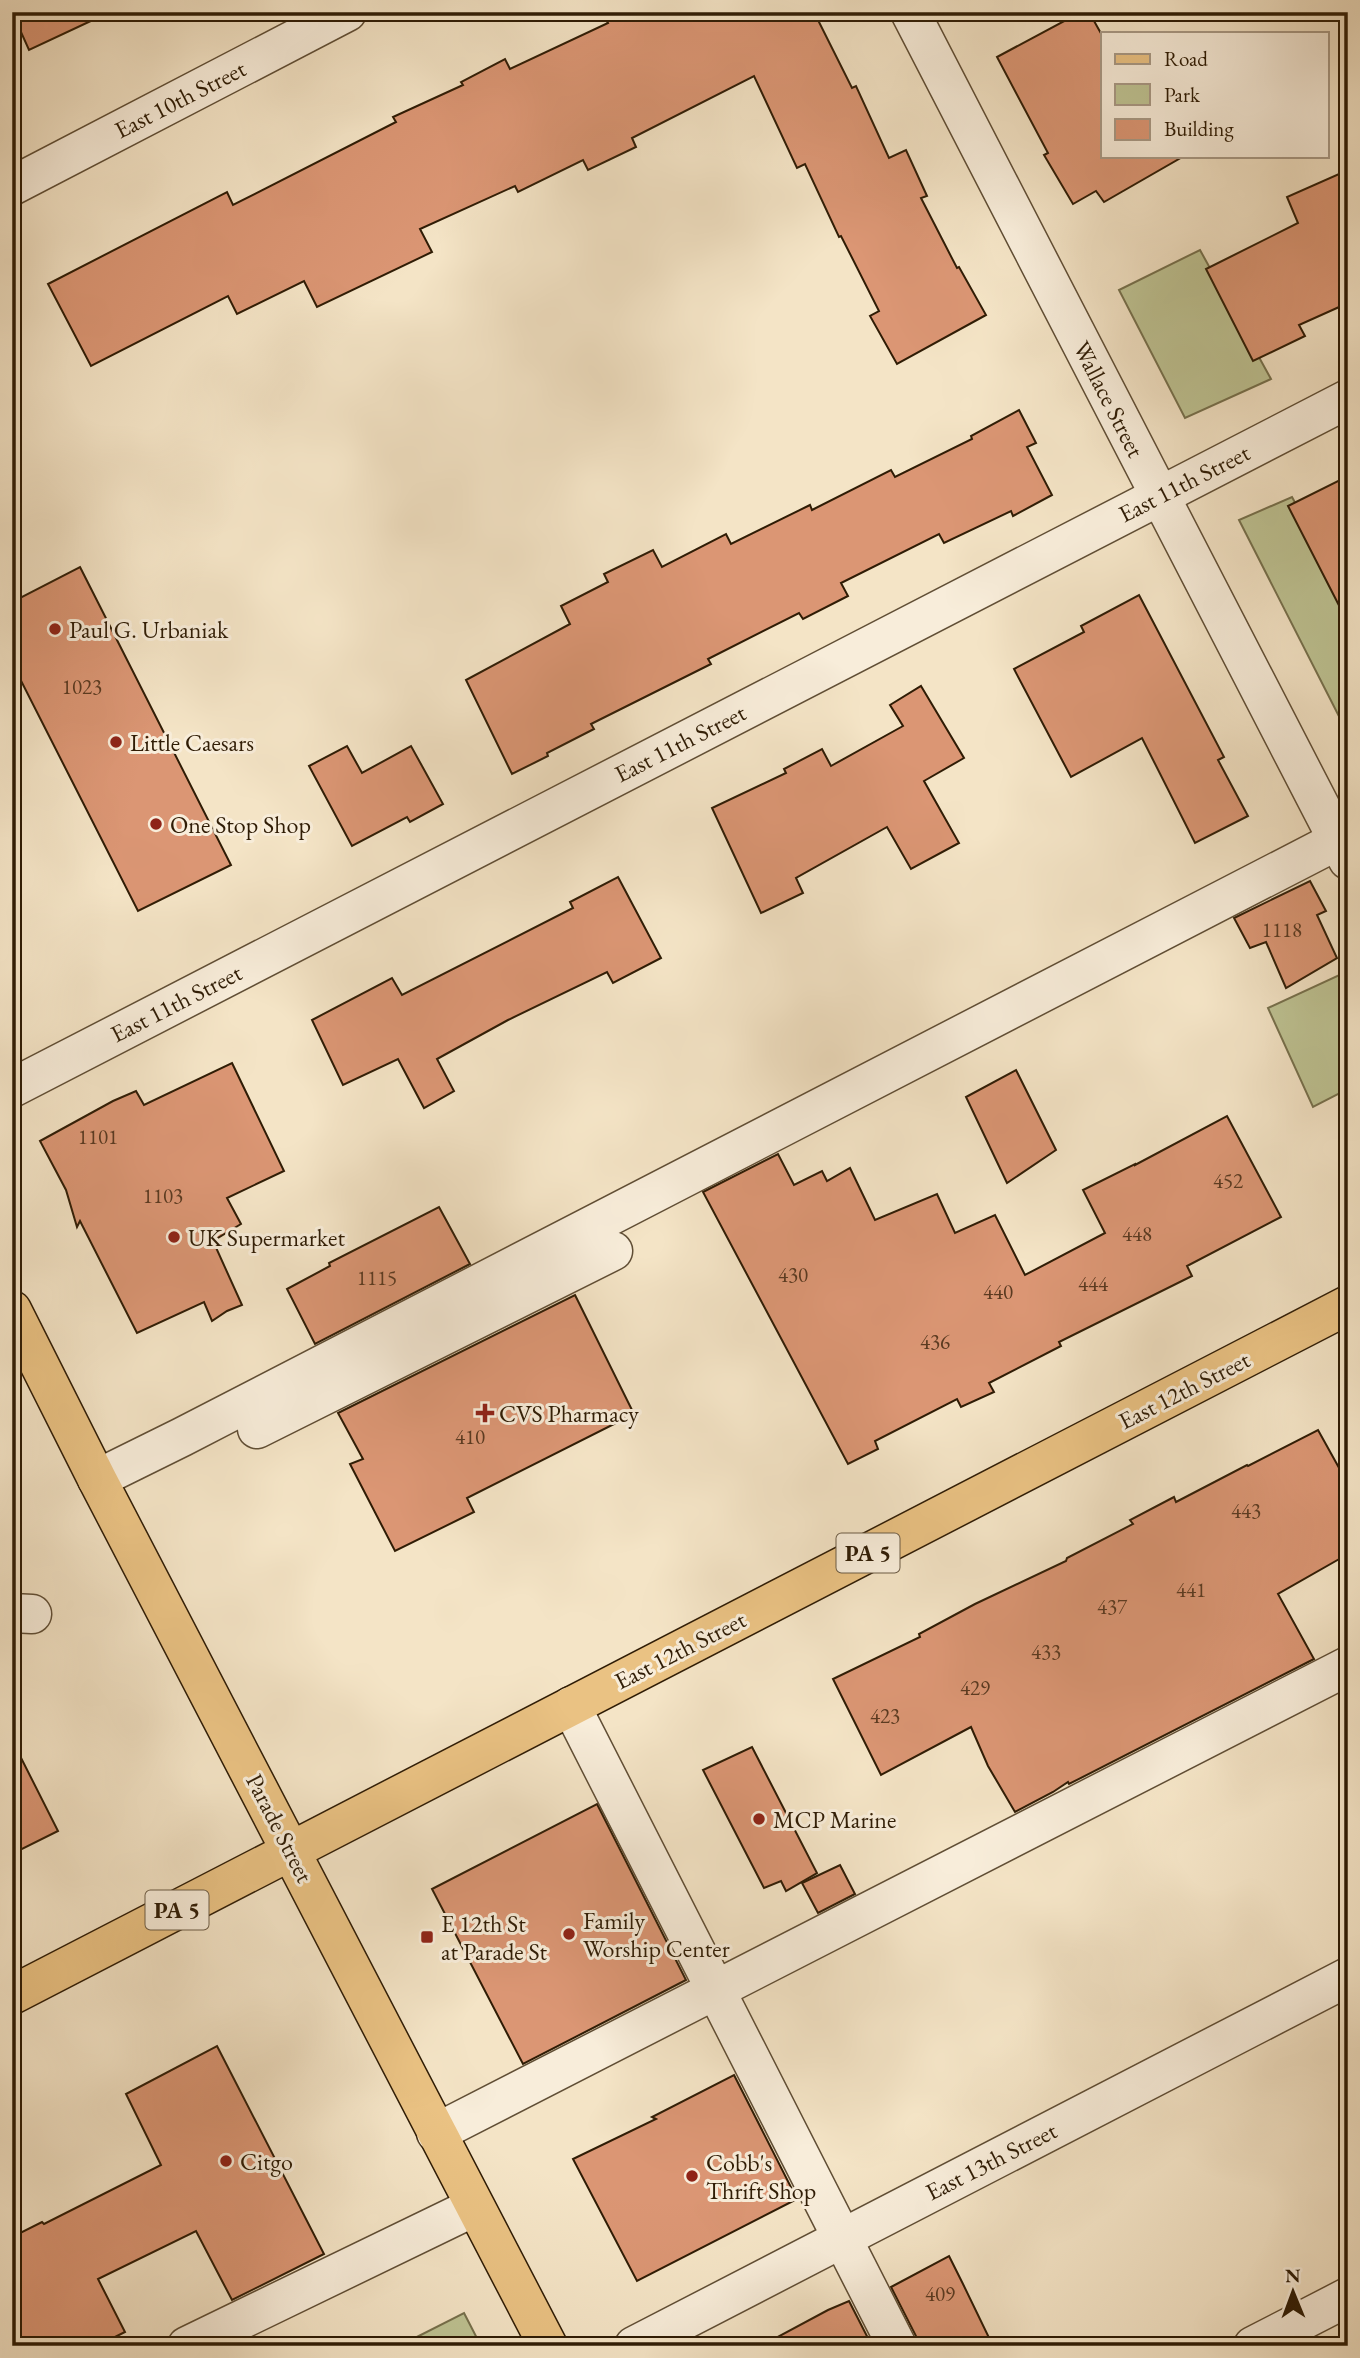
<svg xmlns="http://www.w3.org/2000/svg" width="1360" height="2358" viewBox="0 0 1360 2358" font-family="'EB Garamond',serif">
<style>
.green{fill:#bec393;stroke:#76704c;stroke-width:2}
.building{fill:#db9674;stroke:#2f1c05;stroke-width:2}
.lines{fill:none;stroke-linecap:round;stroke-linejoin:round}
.minor-casing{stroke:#604e35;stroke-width:41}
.major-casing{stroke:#2f1c05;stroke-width:41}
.minor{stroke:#f8edda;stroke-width:38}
.major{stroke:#eac283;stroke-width:38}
.poi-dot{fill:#8f2418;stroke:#f8edda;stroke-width:2.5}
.labels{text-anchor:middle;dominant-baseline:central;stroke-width:6;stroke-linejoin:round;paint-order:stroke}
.number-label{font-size:21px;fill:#5a3a21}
.shield{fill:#f8edda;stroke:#6b5b45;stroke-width:2}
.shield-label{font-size:23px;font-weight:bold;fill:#2f1c05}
.street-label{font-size:24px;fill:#2f1c05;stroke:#f8edda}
.poi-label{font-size:24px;fill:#2f1c05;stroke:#f8edda;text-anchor:start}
</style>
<rect width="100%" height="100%" fill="#f4e4c6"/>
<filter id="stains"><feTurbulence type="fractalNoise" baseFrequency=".00286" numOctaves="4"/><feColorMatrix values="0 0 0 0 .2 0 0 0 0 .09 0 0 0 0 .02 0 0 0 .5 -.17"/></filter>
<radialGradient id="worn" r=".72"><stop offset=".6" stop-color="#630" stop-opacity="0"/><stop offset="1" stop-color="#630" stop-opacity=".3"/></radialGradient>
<g class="green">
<path d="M 1200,250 L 1271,379 L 1185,418 L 1119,290 Z"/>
<path d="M 1292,497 L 1348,601 L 1348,734 L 1239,520 Z"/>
<path d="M 1348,971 L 1348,1089 L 1313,1107 L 1268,1008 Z"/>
<path d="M 464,2313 L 481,2346 L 399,2346 Z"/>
</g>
<g class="building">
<path d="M 12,12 L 110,12 L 29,50 Z"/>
<path d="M 602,12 L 814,12 L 852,88 L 856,86 L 889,158 L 906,150 L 927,196 L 921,198 L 957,268 L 959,267 L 986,315 L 897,364 L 870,316 L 879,311 L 841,236 L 839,237 L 805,164 L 797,168 L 754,76 L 632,138 L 636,147 L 588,170 L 583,160 L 518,192 L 515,186 L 420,229 L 432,252 L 317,307 L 304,281 L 237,314 L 228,296 L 91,366 L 48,284 L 227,192 L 233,205 L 396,122 L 393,117 L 463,85 L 461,82 L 505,59 L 510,69 L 608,23 Z"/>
<path d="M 1081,12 L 1089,12 L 1103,37 L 1103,156 L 1184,156 L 1104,202 L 1096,191 L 1073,204 L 1044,155 L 1048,153 L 997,57 Z"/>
<path d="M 1348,170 L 1348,303 L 1299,325 L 1305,336 L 1253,361 L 1206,269 L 1298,223 L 1287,197 Z"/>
<path d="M 1019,410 L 1036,443 L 1027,447 L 1052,495 L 1013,516 L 1011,511 L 944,543 L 939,534 L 841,583 L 848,596 L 803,619 L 799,613 L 708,659 L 711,664 L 591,724 L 594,729 L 547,753 L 548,756 L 512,774 L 466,680 L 570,624 L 561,606 L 608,582 L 604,574 L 653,550 L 662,567 L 726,534 L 731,544 L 810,505 L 812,510 L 891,470 L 895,477 L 972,439 L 971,436 Z"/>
<path d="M 1348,476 L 1348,623 L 1288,506 Z"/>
<path d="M 80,567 L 231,865 L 138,911 L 12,663 L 12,602 Z"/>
<path d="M 1139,595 L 1224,757 L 1218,760 L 1248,816 L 1195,843 L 1142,738 L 1071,777 L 1014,669 L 1084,632 L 1081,626 Z"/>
<path d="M 921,686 L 964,758 L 924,781 L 959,843 L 911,869 L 887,827 L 796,878 L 803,893 L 761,913 L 712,808 L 786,773 L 784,769 L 822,749 L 831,766 L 903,726 L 890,705 Z"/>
<path d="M 347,746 L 362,773 L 411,746 L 443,804 L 410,822 L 407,817 L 352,846 L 309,766 Z"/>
<path d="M 618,877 L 661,958 L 613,983 L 607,972 L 508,1020 L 437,1059 L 454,1091 L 424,1108 L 398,1059 L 343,1085 L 312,1020 L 392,978 L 402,995 L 573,908 L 570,902 Z"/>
<path d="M 1310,881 L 1326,911 L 1317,915 L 1337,958 L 1286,988 L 1266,942 L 1250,948 L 1234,918 Z"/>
<path d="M 232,1063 L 284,1171 L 227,1198 L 241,1224 L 213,1241 L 242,1305 L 227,1311 L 212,1321 L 204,1302 L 137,1333 L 80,1221 L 77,1227 L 66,1190 L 40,1141 L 113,1101 L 136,1091 L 144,1105 Z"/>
<path d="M 1016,1070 L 1056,1150 L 1007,1183 L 966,1097 Z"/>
<path d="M 1227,1116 L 1281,1217 L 1187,1266 L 1192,1276 L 1059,1342 L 1061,1346 L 989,1383 L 994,1392 L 961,1407 L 957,1399 L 875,1441 L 878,1449 L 848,1464 L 703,1192 L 778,1154 L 794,1185 L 822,1171 L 827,1181 L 850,1168 L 875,1220 L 937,1194 L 955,1233 L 995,1215 L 1025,1275 L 1105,1233 L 1083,1190 L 1135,1164 L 1135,1165 Z"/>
<path d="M 439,1207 L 470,1264 L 315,1344 L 287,1289 L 330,1266 L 329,1263 Z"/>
<path d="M 575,1295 L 634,1414 L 467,1498 L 474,1512 L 395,1551 L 350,1464 L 363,1459 L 338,1413 Z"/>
<path d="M 1318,1430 L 1348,1484 L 1348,1554 L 1278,1594 L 1314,1659 L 1069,1784 L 1068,1782 L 1053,1792 L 1015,1812 L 988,1766 L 971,1727 L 881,1775 L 833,1679 L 920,1637 L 919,1634 L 975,1604 L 1066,1561 L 1067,1558 L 1133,1524 L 1130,1520 L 1174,1497 L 1176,1502 L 1247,1465 L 1248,1466 Z"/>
<path d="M 12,1740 L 58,1831 L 12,1854 Z"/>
<path d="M 752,1747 L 817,1873 L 786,1891 L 781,1881 L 764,1888 L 703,1770 Z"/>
<path d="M 597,1804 L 686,1980 L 523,2064 L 432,1889 Z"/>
<path d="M 840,1865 L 855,1894 L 818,1913 L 802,1883 Z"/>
<path d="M 217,2046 L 324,2254 L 232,2300 L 196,2231 L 98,2279 L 125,2332 L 97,2346 L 12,2346 L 12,2237 L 42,2222 L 44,2224 L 161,2165 L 126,2094 Z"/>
<path d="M 734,2075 L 797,2199 L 637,2281 L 573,2159 L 656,2119 L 652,2117 Z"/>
<path d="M 949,2256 L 963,2284 L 993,2346 L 919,2346 L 916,2336 L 891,2287 Z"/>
<path d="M 849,2301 L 872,2346 L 761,2346 L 828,2310 Z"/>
</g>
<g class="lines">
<defs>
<g id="minor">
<path d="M 910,12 L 1348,860"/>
<path d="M 12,186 L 347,12"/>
<path d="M 12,1088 L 1348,399"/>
<path d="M 257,1429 L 613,1251"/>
<path d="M 97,1479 L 182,1437 L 1348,835"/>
<path d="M 12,1613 L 32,1614"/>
<path d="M 571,1706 L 897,2346"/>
<path d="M 436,2133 L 1348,1666"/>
<path d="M 187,2346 L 474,2207"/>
<path d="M 634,2346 L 1348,1977"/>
<path d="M 1253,2346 L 1348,2297"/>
</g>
<g id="major">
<path d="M 12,1310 L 97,1479 L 548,2346"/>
<path d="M 12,1995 L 1348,1305"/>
</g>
</defs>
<use href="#minor" class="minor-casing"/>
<use href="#major" class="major-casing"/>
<use href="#minor" class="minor"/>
<use href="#major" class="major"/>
</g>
<g class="poi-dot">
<circle cx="55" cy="629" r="7"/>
<circle cx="116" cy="742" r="7"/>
<circle cx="156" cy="824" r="7"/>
<circle cx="174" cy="1237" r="7"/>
<path d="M481.5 1402.5h7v7h7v7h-7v7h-7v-7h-7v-7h7z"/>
<circle cx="759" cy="1819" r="7"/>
<circle cx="569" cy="1934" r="7"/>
<rect x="420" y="1930" width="14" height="14" rx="3.5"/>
<circle cx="226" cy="2161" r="7"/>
<circle cx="692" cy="2176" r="7"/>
</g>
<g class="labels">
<g class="number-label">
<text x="82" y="686">1023</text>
<text x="1282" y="929">1118</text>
<text x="98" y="1136">1101</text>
<text x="1228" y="1180">452</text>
<text x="163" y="1195">1103</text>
<text x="1137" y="1233">448</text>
<text x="793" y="1274">430</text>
<text x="377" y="1277">1115</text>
<text x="1093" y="1283">444</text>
<text x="998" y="1291">440</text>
<text x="935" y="1341">436</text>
<text x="470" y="1436">410</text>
<text x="1246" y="1510">443</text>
<text x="1191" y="1589">441</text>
<text x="1112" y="1606">437</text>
<text x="1046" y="1651">433</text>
<text x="975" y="1687">429</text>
<text x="885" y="1715">423</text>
<text x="940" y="2293">409</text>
</g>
<g class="shield">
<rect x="836.5" y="1533.5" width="63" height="39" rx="5"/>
<rect x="145.5" y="1890.5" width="63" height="39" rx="5"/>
</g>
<g class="shield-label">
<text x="868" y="1553">PA 5</text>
<text x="177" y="1910">PA 5</text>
</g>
<g class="street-label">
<text transform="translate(180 99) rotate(-27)">East 10th Street</text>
<text transform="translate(1109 399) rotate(63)">Wallace Street</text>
<text transform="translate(1184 483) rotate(-27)">East 11th Street</text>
<text transform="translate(680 743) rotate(-27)">East 11th Street</text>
<text transform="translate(176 1003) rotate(-27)">East 11th Street</text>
<text transform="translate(1184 1390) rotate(-27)">East 12th Street</text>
<text transform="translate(680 1650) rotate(-27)">East 12th Street</text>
<text transform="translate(280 1828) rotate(63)">Parade Street</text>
<text transform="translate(991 2161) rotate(-27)">East 13th Street</text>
</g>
<g class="poi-label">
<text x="69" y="629">Paul G. Urbaniak</text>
<text x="130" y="742">Little Caesars</text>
<text x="170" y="824">One Stop Shop</text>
<text x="188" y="1237">UK Supermarket</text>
<text x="499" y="1413">CVS Pharmacy</text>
<text x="773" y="1819">MCP Marine</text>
<text x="583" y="1920">Family<tspan x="583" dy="28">Worship Center</tspan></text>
<text x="441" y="1923">E 12th St<tspan x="441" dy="28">at Parade St</tspan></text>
<text x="240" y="2161">Citgo</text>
<text x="706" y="2162">Cobb's<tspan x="706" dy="28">Thrift Shop</tspan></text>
</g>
</g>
<rect width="1360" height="2358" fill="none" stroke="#f4e4c6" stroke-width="42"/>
<rect x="14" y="14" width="1332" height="2330" fill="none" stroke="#2f1c05" stroke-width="3.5"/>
<rect x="21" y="21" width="1318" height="2316" fill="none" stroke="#2f1c05" stroke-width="2"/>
<rect x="1101" y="32" width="228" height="126" fill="#f8edda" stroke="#a89985" stroke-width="2"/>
<rect x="1115" y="54" width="35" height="10" fill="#eac283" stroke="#a89985" stroke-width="2"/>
<text x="1164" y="66" font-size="21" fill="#2f1c05">Road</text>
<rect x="1115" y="84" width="35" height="21" fill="#bec393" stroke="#a89985" stroke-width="2"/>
<text x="1164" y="102" font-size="21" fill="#2f1c05">Park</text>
<rect x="1115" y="119" width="35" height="21" fill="#db9674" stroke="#a89985" stroke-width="2"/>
<text x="1164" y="136" font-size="21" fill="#2f1c05">Building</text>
<g transform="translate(1293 2292) rotate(359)" stroke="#f8edda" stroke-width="5" paint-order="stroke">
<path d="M0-5L12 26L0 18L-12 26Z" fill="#2f1c05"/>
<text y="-10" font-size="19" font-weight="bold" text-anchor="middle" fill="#2f1c05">N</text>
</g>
<rect width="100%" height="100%" filter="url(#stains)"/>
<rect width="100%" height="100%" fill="url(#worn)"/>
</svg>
